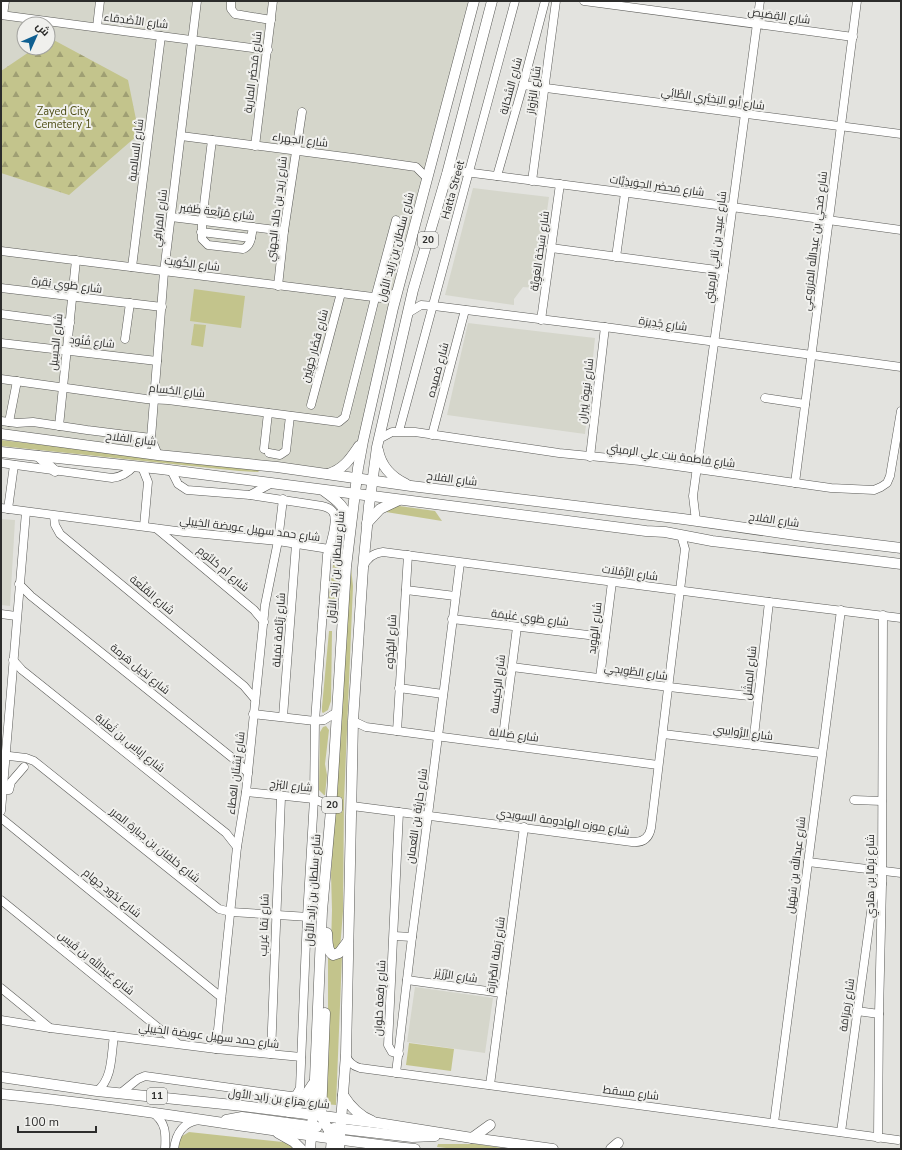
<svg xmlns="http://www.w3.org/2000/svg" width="902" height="1150" viewBox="0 0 902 1150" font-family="'Nunito Sans',Cairo,sans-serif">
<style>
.built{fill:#d5d6cb;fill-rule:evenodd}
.green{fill:#c3c48c}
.forest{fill:url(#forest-firs)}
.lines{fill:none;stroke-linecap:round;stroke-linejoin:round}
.minor-casing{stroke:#5a5a57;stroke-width:9}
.major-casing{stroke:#5a5a57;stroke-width:11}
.minor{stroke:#fff;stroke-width:8}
.major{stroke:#fff;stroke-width:10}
.labels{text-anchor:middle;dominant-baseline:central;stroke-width:4;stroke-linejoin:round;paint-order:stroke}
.shield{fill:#f0f0ed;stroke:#676765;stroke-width:1}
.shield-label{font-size:10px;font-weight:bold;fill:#2c2c2b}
.street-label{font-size:11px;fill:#2c2c2b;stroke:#f0f0ed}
.park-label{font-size:11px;fill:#4e4e17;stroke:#f0f0ed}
</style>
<defs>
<pattern id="forest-firs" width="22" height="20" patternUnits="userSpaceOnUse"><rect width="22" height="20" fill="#c3c48c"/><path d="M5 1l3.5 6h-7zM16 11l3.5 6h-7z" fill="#9f9f73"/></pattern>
</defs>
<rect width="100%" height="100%" fill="#e3e3df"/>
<g class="built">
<path d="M 1,1 L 471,1 L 360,443 L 353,451 L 330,472 L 1,431 ZM 24,24 L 48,24 L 48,48 L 24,48 Z"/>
<path d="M 473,188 L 549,197 L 536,288 L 523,287 L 514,299 L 514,305 L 445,295 Z"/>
<path d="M 468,323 L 595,338 L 585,434 L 447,415 Z"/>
<path d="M 1,519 L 15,520 L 10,606 L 1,605 Z"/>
<path d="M 415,987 L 493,998 L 485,1053 L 407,1042 Z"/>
</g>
<g class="green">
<path d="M 194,289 L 245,296 L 241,328 L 190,321 Z"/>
<path d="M 194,324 L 206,325 L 203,347 L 191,345 Z"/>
<path d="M 1,440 L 260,470 L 258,472 L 239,471 L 1,446 Z"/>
<path d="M 392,505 L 435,511 L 442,521 L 386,512 L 388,508 Z"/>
<path d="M 334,558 L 338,558 L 340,564 L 336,605 L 332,612 L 327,612 Z"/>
<path d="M 351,568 L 353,586 L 344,801 L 343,911 L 340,949 L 336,952 L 331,947 L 332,910 L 331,873 L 349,573 Z"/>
<path d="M 329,631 L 332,631 L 331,701 L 328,710 L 323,713 L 322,712 L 322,707 Z"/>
<path d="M 326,726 L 329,730 L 325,764 L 327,775 L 325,795 L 324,795 L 319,790 L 320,732 L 323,727 Z"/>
<path d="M 328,954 L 342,956 L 336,1105 L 324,1104 L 328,1010 Z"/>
<path d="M 409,1043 L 454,1049 L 451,1071 L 406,1065 Z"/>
<path d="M 189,1132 L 283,1142 L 291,1145 L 294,1149 L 178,1149 L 179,1138 Z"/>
<path d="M 438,1144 L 476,1144 L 509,1149 L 455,1149 L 437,1147 Z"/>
</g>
<path class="forest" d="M 50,38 L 128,80 L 139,134 L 69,195 L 1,173 L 1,71 L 35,48 L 48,48 L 48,39 Z"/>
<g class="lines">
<defs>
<g id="minor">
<path d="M 231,1 L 231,9 L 235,14 L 271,20"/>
<path d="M 584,1 L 853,37"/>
<path d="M 1,15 L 268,50"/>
<path d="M 3,15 L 5,1"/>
<path d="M 97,27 L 100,1"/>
<path d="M 523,85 L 901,134"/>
<path d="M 181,136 L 353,158 L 416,167 L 427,178"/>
<path d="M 212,140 L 202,221 L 202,239 L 208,245 L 243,249 C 252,245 251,236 253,227"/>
<path d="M 255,146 L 273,1"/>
<path d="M 447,174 L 457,171 L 644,195 L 901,230"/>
<path d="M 497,176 L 523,85 L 545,1"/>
<path d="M 532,181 L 556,1"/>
<path d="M 171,217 L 284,231"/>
<path d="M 201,232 L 251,238"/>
<path d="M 551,248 L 724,271"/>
<path d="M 1,251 L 381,298 L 390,296 L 397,292"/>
<path d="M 616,257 L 625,193"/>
<path d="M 132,267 L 161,36"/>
<path d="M 278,286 L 284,231 L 302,112"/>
<path d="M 1,288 L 162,307"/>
<path d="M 408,313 L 421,305 L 434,306 L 612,328 L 901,367"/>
<path d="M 1,314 L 70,323"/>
<path d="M 541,320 L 560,184"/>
<path d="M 125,339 L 130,303"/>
<path d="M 1,343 L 157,361"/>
<path d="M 1,379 L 146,399 L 168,400 L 339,422 L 345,417 L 375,298 L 396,220"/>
<path d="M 765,398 L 805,404"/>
<path d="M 311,405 L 341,293"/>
<path d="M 1,421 L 17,423 L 33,422 L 87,430 L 151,438"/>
<path d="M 9,422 L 17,381"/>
<path d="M 59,426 L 76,260"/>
<path d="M 399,431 L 515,1"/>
<path d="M 432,435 L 465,310"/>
<path d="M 379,439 L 392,432 L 415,432 L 559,453 L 640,461 L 831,488 L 874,490 L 881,487 L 887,483 L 890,476 L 901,411"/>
<path d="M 264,449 L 268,413"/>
<path d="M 138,452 L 151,438"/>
<path d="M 269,453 L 280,455 L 286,451 L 290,416"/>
<path d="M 158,455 L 151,438 L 164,272 L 197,1"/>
<path d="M 590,457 L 605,327"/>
<path d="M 1,463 L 112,478 C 122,477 128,473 134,466"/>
<path d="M 142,467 L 148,482 L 144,526"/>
<path d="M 795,483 L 857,1"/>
<path d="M 250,495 L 272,483"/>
<path d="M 1,508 L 184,532 L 278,541 L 329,549 L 340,557 L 346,567"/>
<path d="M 8,509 L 14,465"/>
<path d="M 54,516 L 55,525 L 60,534 L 244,686 L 255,699"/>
<path d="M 696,521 L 693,496 L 724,271 L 760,1"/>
<path d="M 157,529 L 254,610 L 264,622"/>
<path d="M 363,567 C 367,558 373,553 383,552 L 769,602 L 901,618"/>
<path d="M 19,584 L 31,596 L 235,760 L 248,773"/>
<path d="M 406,590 L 455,596"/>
<path d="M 1,614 L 16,616"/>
<path d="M 452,619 L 605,637"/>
<path d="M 13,660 L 22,670 L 226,833 L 237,847"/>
<path d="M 512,667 L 669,687 L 758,697"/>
<path d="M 600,678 L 612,582"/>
<path d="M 399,688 L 443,694"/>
<path d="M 253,714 L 315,721 L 324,720 L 337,712"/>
<path d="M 283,717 L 296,544"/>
<path d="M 353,721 L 366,727 L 658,765"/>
<path d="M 397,731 L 408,555"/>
<path d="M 663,734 L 821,753"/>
<path d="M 502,744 L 517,627"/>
<path d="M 753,745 L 769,602"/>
<path d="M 1,755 L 26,758 L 34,761 L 219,909 L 231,912 L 309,917 L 322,911"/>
<path d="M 2,790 L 9,790 L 11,782 L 24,767"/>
<path d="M 246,792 L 314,799 L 326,804 L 331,810"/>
<path d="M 854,800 L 882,801"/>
<path d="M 352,806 L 632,842 C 643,843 649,838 651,828 L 685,549 L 681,535"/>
<path d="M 1,811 L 26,512"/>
<path d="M 399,812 L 388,1045 L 392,1052 L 399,1054"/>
<path d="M 1,818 L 221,997"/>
<path d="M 808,862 L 901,873"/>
<path d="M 1,900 L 177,1043"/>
<path d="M 394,936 L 412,937"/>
<path d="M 407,980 L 502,993"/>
<path d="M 1,988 L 50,1028"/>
<path d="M 857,1011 L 879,1014"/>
<path d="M 1,1020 L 50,1028 L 216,1049 L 301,1057"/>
<path d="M 216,1049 L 237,847 L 246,792 L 265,605 L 278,541 L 283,499"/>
<path d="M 271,1054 L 281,797"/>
<path d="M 346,1055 C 348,1062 353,1066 360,1068 L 898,1140"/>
<path d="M 396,1073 L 412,937 L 428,815 L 460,563"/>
<path d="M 490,1085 L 524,827"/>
<path d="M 97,1091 C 113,1079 111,1054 114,1036"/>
<path d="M 122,1092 L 138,1079 L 145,1076 L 291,1096 L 296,1095 L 300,1088 L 307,917 L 314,799 L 315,721 L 327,555 C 330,546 338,520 333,512 C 330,508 327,507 322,506 L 250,495 L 187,490 L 178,484 L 171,470"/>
<path d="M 152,1112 C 166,1122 166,1133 165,1149"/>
<path d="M 774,1123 L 841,610"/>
<path d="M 841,1132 L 872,905 L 876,891 L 882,884"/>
<path d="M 878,1138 L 879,1014 L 882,884 L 883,615"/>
<path d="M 174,1149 C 176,1134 182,1123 198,1120"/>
</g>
<g id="major">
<path d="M 1,434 L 158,455 L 277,467 L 411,486 L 683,519 L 802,536 L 901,548"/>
<path d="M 378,450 C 381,466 391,477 406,484"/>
<path d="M 1,452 L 161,469 L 646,531 L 665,532 L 712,541 L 901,564"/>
<path d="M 38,456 L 55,471"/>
<path d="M 328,474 C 344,469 350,459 359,446"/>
<path d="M 324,491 C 338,501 346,507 350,525"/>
<path d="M 367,523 L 380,509 L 399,500"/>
<path d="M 327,933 C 328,941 326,950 333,955 L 339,953 L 348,941"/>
<path d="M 325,1013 L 321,1116 L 328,1129 L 340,1139"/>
<path d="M 1,1077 L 97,1091 L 243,1106 L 378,1123 L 472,1138 L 553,1149"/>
<path d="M 1,1094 C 140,1107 277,1134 415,1149"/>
<path d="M 343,1095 C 350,1106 359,1116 372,1121"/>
<path d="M 289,1112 L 301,1102 L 313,1084"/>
<path d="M 226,1120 L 242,1117 L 317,1127"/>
<path d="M 334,1128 L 412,1137 L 435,1136"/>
<path d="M 329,1132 L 332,1138 L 331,1149"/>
<path d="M 278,1133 L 294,1142 L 301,1149"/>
<path d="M 472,1138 L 490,1125"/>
<path d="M 310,1149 L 314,1103 L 322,911 L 331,810 L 346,567 L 358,468 L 363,441 L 393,308 L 474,1"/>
<path d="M 339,1149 L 346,1054 L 353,721 L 363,568 L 369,506 L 377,447 L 413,290 L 447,174 L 492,1"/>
<path d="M 611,1149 L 618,1143"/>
</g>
</defs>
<use href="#minor" class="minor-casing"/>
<use href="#major" class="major-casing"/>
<use href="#minor" class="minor"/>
<use href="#major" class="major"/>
</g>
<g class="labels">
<g class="shield">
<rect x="418" y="232" width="20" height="16" rx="3"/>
<rect x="322" y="797" width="20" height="16" rx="3"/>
<rect x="147" y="1088" width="20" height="16" rx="3"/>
</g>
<g class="shield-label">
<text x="428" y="240">20</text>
<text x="332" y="805">20</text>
<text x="157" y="1096">11</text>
</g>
<g class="street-label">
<text transform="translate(779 16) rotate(8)">شارع القِصَيص</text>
<text transform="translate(136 21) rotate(7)">شارع الأصْدِقاء</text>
<text transform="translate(253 72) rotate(-83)">شارع مَحضَر المارية</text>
<text transform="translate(511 86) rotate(-75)">شارع السَّحَابَة</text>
<text transform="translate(534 90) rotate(-82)">شارع البُرْوَاز</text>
<text transform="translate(713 99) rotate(8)">شارع أبو البَختَرِي الطَّائِي</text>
<text transform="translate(300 140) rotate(7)">شارع الجهراء</text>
<text transform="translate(136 150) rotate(-83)">شارع السالمية</text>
<text transform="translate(657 186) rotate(8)">شارع مَحضَر الحِوَيذِيَّات</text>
<text transform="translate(453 190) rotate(-75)">Hatta Street</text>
<text transform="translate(277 209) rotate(-83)">شارع زيد بن خالد الجهني</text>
<text transform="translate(217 212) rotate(7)">شارع مُرَبَّعة ظَفِير</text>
<text transform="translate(160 218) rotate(-83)">شارع المَرافِي</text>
<text transform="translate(815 241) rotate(-83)">شارع ضحي بن عبدالله المزروعي</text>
<text transform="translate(396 247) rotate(-75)">شارع سلطان بن زايد الأول</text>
<text transform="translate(716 247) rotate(-83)">شارع عبيد بن ثاني الرميثي</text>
<text transform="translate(540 251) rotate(-82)">شارع سَبخة العَوِيَّة</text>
<text transform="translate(192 264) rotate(7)">شارع الكُوَيت</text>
<text transform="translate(67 285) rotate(7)">شارع طَوِي نِقرة</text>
<text transform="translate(663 324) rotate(8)">شارع جْدِيرَة</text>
<text transform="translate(56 342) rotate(-84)">شارع الحِسِيل</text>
<text transform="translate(92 342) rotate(6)">شارع فُنُود</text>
<text transform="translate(315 346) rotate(-75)">شارع قصَّار خِوِيَّين</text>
<text transform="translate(438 370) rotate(-75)">شارع ضميده</text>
<text transform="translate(177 391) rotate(6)">شارع الحُسام</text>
<text transform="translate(586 391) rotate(-83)">شارع نيوة يَبران</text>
<text transform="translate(131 439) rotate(7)">شارع الفلاح</text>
<text transform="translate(671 456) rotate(7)">شارع فاطمة بنت علي الرميثي</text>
<text transform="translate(452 479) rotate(7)">شارع الفلاح</text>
<text transform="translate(774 520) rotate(8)">شارع الفلاح</text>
<text transform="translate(250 529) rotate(7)">شارع حمد سهيل عويضة الخييلي</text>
<text transform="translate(336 567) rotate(-85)">شارع سلطان بن زايد الأول</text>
<text transform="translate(223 569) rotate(40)">شارع أم كلثوم</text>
<text transform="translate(630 573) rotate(8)">شارع الرَّمْلاَت</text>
<text transform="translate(152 595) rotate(40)">شارع القَلْعة</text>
<text transform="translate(530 618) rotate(7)">شارع طَوِي غنَيمَة</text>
<text transform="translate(595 628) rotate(-83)">شارع الهَوِيد</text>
<text transform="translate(279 630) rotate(-86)">شارع رَبَّاضة نمَيلة</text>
<text transform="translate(391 642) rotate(-86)">شارع الهُدُوء</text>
<text transform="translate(140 669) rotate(39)">شارع نَخِيل هَرمة</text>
<text transform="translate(636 672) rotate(8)">شارع الطْوِيجِي</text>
<text transform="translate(750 673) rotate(-84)">شارع المِشَل</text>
<text transform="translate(498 684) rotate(-83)">شارع الركيسة</text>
<text transform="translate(743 733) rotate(7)">شارع الرَّواسِي</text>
<text transform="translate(514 735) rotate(7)">شارع صَلالة</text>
<text transform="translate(130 743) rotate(39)">شارع إياس بن ثَعلَبة</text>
<text transform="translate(236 773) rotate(-83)">شارع بُسْتَان العَطاء</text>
<text transform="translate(291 786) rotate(6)">شارع البُرْج</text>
<text transform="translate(417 816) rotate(-82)">شارع حارِثة بن النُّعمان</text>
<text transform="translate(563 822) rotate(8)">شارع موزه الهادومة السويدي</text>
<text transform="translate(155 845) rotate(39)">شارع خلفان بن جبارة المرر</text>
<text transform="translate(796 865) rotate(-83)">شارع عبدالله بن سُهَيل</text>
<text transform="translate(870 876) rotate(-90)">شارع بَرقا بن هادِي</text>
<text transform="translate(313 890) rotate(-86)">شارع سلطان بن زايد الأول</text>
<text transform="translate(112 893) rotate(39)">شارع ندُود جهام</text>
<text transform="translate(264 925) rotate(-88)">شارع نِقا غِريب</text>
<text transform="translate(496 955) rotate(-82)">شارع رَملة الصَّرَارَة</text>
<text transform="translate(96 963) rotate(39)">شارع عَبدالله بن قَيس</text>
<text transform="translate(456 976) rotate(8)">شارع الرِّزَيْز</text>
<text transform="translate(380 998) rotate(-87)">شارع رِقعة حَلوان</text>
<text transform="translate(847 1005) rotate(-82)">شارع رَمرَامَة</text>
<text transform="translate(209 1036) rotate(7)">شارع حمد سهيل عويضة الخييلي</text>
<text transform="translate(631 1093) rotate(7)">شارع مسقط</text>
<text transform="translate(279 1099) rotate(7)">شارع هزاع بن زايد الأول</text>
</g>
<g class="park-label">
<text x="63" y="111">Zayed City<tspan x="63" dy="13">Cemetery 1</tspan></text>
</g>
</g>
<rect width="902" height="1150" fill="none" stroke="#2c2c2b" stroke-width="4"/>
<g transform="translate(36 36) rotate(45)"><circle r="19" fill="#f0f0ed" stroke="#a2a29f"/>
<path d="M0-3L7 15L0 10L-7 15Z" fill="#0f5f91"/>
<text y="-6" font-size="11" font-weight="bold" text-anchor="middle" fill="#2c2c2b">ش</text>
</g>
<path d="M18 1126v6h78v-6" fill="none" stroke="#2c2c2b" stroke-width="2"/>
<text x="24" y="1126" font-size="12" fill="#2c2c2b" stroke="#f0f0ed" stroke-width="3" paint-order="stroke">100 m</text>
</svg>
